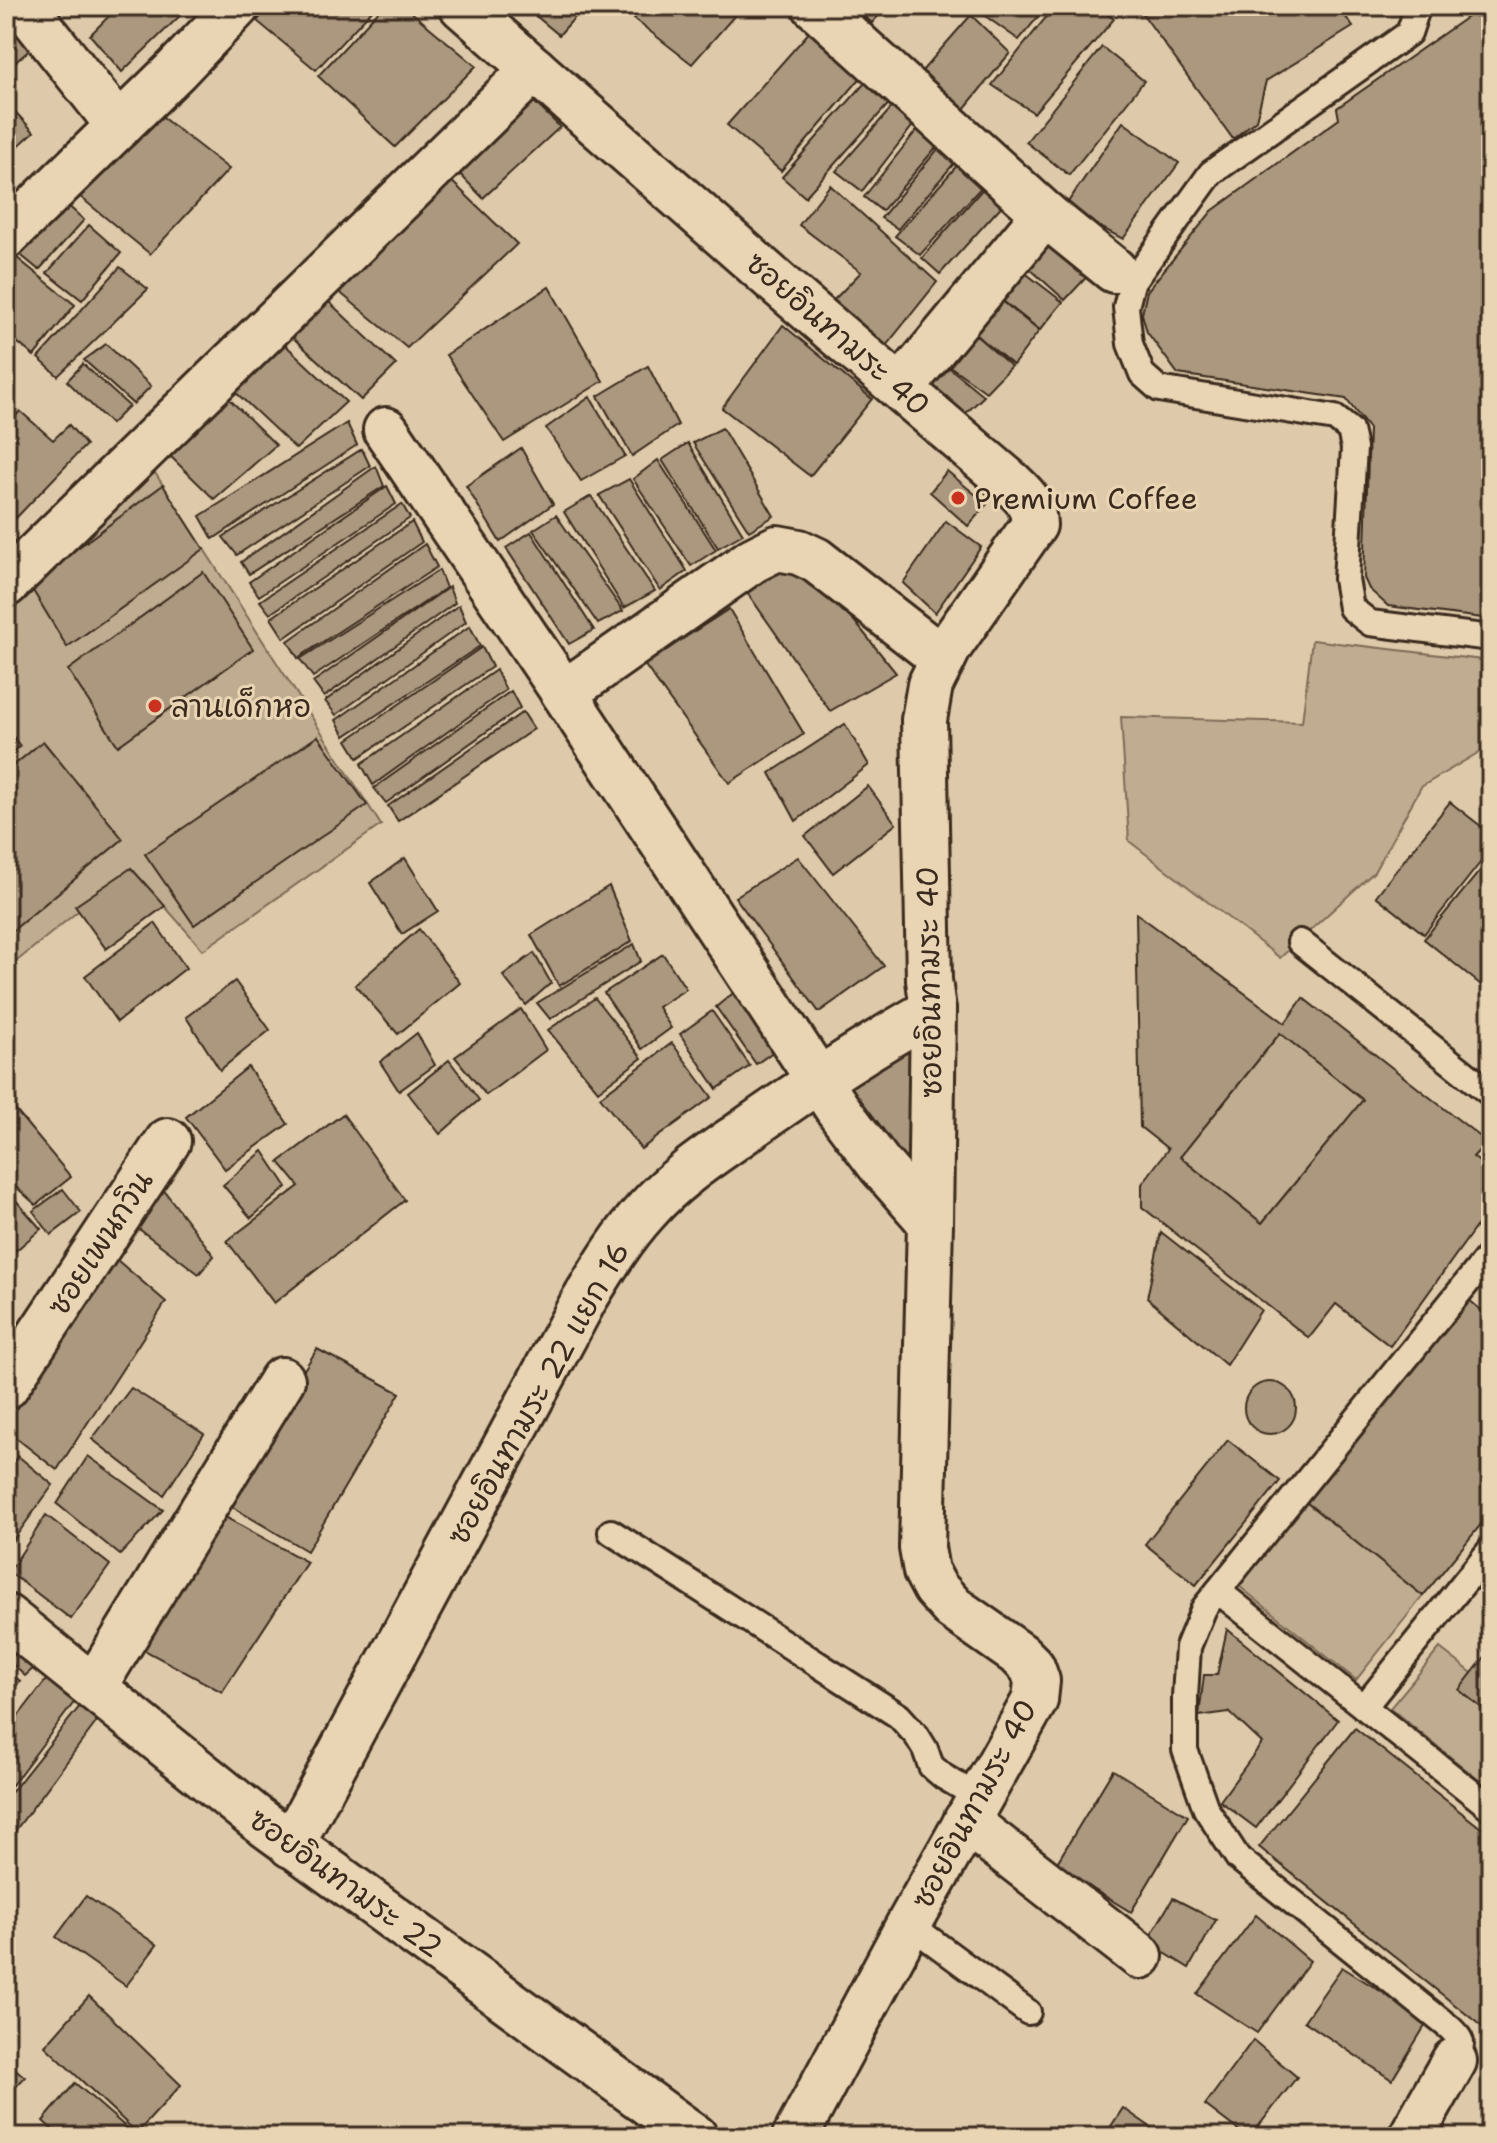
<svg xmlns="http://www.w3.org/2000/svg" width="1497" height="2143" viewBox="0 0 1497 2143" font-family="'Shantell Sans','Playpen Sans Thai',sans-serif">
<style>
.green{fill:#c0ac90;stroke:#7e6b57;stroke-width:2}
.building{fill:#ab987f;stroke:#3b2a1e;stroke-width:2;fill-rule:evenodd}
.lines{fill:none;stroke-linecap:round;stroke-linejoin:round}
.service-casing{stroke:#3b2a1e;stroke-width:30}
.minor-casing{stroke:#3b2a1e;stroke-width:50}
.service{stroke:#e9d4b3;stroke-width:24}
.minor{stroke:#e9d4b3;stroke-width:44}
.poi-dot{fill:#c8321e;stroke:#e9d4b3;stroke-width:3}
.labels{text-anchor:middle;dominant-baseline:central;stroke-width:6;stroke-linejoin:round;paint-order:stroke}
.street-label{font-size:30px;fill:#3b2a1e;stroke:#e9d4b3}
.poi-label{font-size:30px;fill:#3b2a1e;stroke:#e9d4b3;text-anchor:start}
</style>
<rect width="100%" height="100%" fill="#decaaa"/>
<filter id="ink" filterUnits="userSpaceOnUse"><feTurbulence type="fractalNoise" baseFrequency=".0125" numOctaves="2"/><feDisplacementMap in="SourceGraphic" scale="16" xChannelSelector="R" yChannelSelector="G"/><feConvolveMatrix kernelMatrix="1 2 1 2 8 2 1 2 1" color-interpolation-filters="sRGB"/></filter>
<g filter="url(#ink)">
<g class="green">
<path d="M 150,465 L 381,825 L 203,950 L 131,868 L 6,970 L 6,607 Z"/>
<path d="M 1312,640 L 1491,661 L 1491,745 L 1421,787 L 1374,872 L 1280,958 L 1129,841 L 1121,717 L 1302,722 Z"/>
<path d="M 1280,1033 L 1363,1100 L 1262,1223 L 1180,1157 Z"/>
<path d="M 1306,1502 L 1423,1596 L 1356,1680 L 1239,1586 Z"/>
<path d="M 1440,1648 L 1472,1673 L 1459,1690 L 1491,1715 L 1491,1790 L 1390,1708 Z"/>
</g>
<g class="building">
<path d="M 6,6 L 38,43 L 6,70 Z"/>
<path d="M 119,6 L 190,6 L 122,72 L 90,35 Z"/>
<path d="M 270,6 L 376,6 L 316,70 L 257,21 Z"/>
<path d="M 383,6 L 404,6 L 476,66 L 395,147 L 318,76 Z"/>
<path d="M 524,6 L 585,6 L 559,35 Z"/>
<path d="M 646,6 L 743,6 L 692,64 L 634,19 Z"/>
<path d="M 853,6 L 887,6 L 872,23 Z"/>
<path d="M 987,6 L 1047,6 L 1019,40 L 981,13 Z"/>
<path d="M 1055,6 L 1095,6 L 1114,19 L 1034,113 L 992,85 Z"/>
<path d="M 1137,6 L 1338,6 L 1353,27 L 1266,81 L 1256,120 L 1233,139 Z"/>
<path d="M 1483,6 L 1491,6 L 1491,619 L 1388,606 L 1369,589 L 1364,578 L 1369,429 L 1346,399 L 1178,374 L 1147,332 L 1142,314 L 1147,291 L 1212,211 L 1339,119 L 1337,108 Z"/>
<path d="M 971,15 L 1010,53 L 964,109 L 922,71 Z"/>
<path d="M 812,29 L 864,74 L 781,171 L 727,125 Z"/>
<path d="M 1102,47 L 1144,81 L 1069,175 L 1026,142 Z"/>
<path d="M 871,76 L 893,99 L 805,197 L 782,177 Z"/>
<path d="M 527,95 L 560,127 L 483,198 L 453,167 Z"/>
<path d="M 6,102 L 34,132 L 6,157 Z"/>
<path d="M 894,105 L 914,124 L 862,191 L 836,171 Z"/>
<path d="M 149,107 L 229,169 L 150,254 L 73,191 Z"/>
<path d="M 1123,122 L 1179,163 L 1123,239 L 1064,208 Z"/>
<path d="M 920,126 L 938,145 L 882,211 L 864,197 Z"/>
<path d="M 942,144 L 957,160 L 898,229 L 881,218 Z"/>
<path d="M 961,161 L 985,183 L 920,255 L 895,236 Z"/>
<path d="M 443,173 L 517,244 L 407,348 L 332,286 Z"/>
<path d="M 830,185 L 937,282 L 885,347 L 829,305 L 861,272 L 799,225 Z"/>
<path d="M 986,185 L 1006,201 L 940,274 L 922,258 Z"/>
<path d="M 52,191 L 84,220 L 39,270 L 6,243 Z"/>
<path d="M 1037,223 L 1096,267 L 1065,300 L 1012,253 Z"/>
<path d="M 89,225 L 121,253 L 82,300 L 47,273 Z"/>
<path d="M 11,253 L 75,305 L 34,356 L 6,333 L 6,259 Z"/>
<path d="M 1007,259 L 1063,302 L 1040,330 L 985,287 Z"/>
<path d="M 120,267 L 148,289 L 58,376 L 38,358 Z"/>
<path d="M 549,287 L 603,381 L 504,442 L 446,355 Z"/>
<path d="M 985,287 L 1039,331 L 1013,365 L 957,319 Z"/>
<path d="M 328,301 L 396,365 L 361,400 L 291,336 Z"/>
<path d="M 957,319 L 1011,366 L 986,392 L 930,352 Z"/>
<path d="M 783,325 L 872,399 L 810,476 L 722,408 Z"/>
<path d="M 279,339 L 346,402 L 296,449 L 230,387 Z"/>
<path d="M 106,344 L 151,386 L 133,404 L 84,360 Z"/>
<path d="M 930,352 L 984,396 L 964,415 L 911,376 Z"/>
<path d="M 83,364 L 129,406 L 111,424 L 67,381 Z"/>
<path d="M 648,366 L 678,425 L 632,456 L 598,396 Z"/>
<path d="M 221,391 L 276,445 L 214,499 L 162,448 Z"/>
<path d="M 590,397 L 625,456 L 581,481 L 546,428 Z"/>
<path d="M 20,411 L 53,440 L 69,425 L 86,445 L 16,518 L 6,508 L 6,427 Z"/>
<path d="M 347,423 L 357,445 L 213,539 L 200,516 Z"/>
<path d="M 722,428 L 774,516 L 749,531 L 693,443 Z"/>
<path d="M 688,443 L 743,534 L 718,548 L 662,460 Z"/>
<path d="M 521,448 L 553,504 L 500,542 L 466,486 Z"/>
<path d="M 362,449 L 370,466 L 237,555 L 223,537 Z"/>
<path d="M 658,460 L 716,550 L 691,566 L 633,479 Z"/>
<path d="M 376,466 L 384,486 L 249,574 L 241,562 Z"/>
<path d="M 947,471 L 987,504 L 968,526 L 930,492 Z"/>
<path d="M 629,479 L 687,571 L 660,590 L 599,495 Z"/>
<path d="M 163,485 L 204,549 L 67,647 L 29,584 Z"/>
<path d="M 387,486 L 396,504 L 259,596 L 249,582 Z"/>
<path d="M 591,496 L 655,591 L 624,608 L 564,512 Z"/>
<path d="M 402,504 L 410,518 L 270,614 L 260,601 Z"/>
<path d="M 556,515 L 623,611 L 598,624 L 533,530 Z"/>
<path d="M 946,521 L 981,547 L 935,613 L 903,583 Z"/>
<path d="M 412,522 L 422,542 L 284,638 L 271,618 Z"/>
<path d="M 531,532 L 594,630 L 569,644 L 506,548 Z"/>
<path d="M 425,544 L 437,567 L 298,658 L 288,641 Z"/>
<path d="M 799,552 L 896,673 L 830,711 L 742,585 Z"/>
<path d="M 439,570 L 446,588 L 313,677 L 300,659 Z"/>
<path d="M 203,572 L 253,649 L 118,746 L 68,670 Z"/>
<path d="M 449,587 L 455,603 L 324,697 L 313,682 Z"/>
<path d="M 459,605 L 466,622 L 336,715 L 325,701 Z"/>
<path d="M 729,609 L 804,734 L 729,783 L 644,664 Z"/>
<path d="M 470,626 L 480,646 L 345,736 L 336,720 Z"/>
<path d="M 482,647 L 492,667 L 358,758 L 347,740 Z"/>
<path d="M 496,670 L 506,690 L 373,785 L 361,764 Z"/>
<path d="M 511,691 L 520,708 L 386,803 L 374,788 Z"/>
<path d="M 523,712 L 534,729 L 398,821 L 388,806 Z"/>
<path d="M 845,724 L 869,765 L 796,821 L 770,773 Z"/>
<path d="M 6,727 L 20,746 L 6,758 Z"/>
<path d="M 318,736 L 367,805 L 194,925 L 145,854 Z"/>
<path d="M 43,741 L 123,839 L 6,936 L 6,772 Z"/>
<path d="M 868,786 L 896,824 L 833,873 L 805,836 Z"/>
<path d="M 1450,802 L 1491,834 L 1491,849 L 1424,934 L 1376,896 Z"/>
<path d="M 798,857 L 884,966 L 819,1012 L 735,897 Z"/>
<path d="M 1491,857 L 1491,993 L 1424,939 Z"/>
<path d="M 405,858 L 438,911 L 402,934 L 370,883 Z"/>
<path d="M 131,868 L 165,906 L 106,949 L 75,906 Z"/>
<path d="M 609,886 L 632,941 L 559,986 L 531,935 Z"/>
<path d="M 1136,913 L 1285,1023 L 1303,998 L 1487,1142 L 1473,1157 L 1491,1171 L 1491,1206 L 1390,1346 L 1336,1304 L 1309,1338 L 1142,1207 L 1142,1184 L 1168,1149 L 1140,1127 ZM 1280,1033 L 1363,1100 L 1262,1223 L 1180,1157 Z"/>
<path d="M 155,923 L 186,968 L 117,1022 L 85,976 Z"/>
<path d="M 419,929 L 460,983 L 398,1034 L 355,985 Z"/>
<path d="M 634,944 L 641,961 L 550,1019 L 537,1003 Z"/>
<path d="M 534,953 L 551,983 L 526,1005 L 503,976 Z"/>
<path d="M 663,954 L 686,989 L 658,1007 L 671,1028 L 642,1049 L 604,993 Z"/>
<path d="M 235,981 L 270,1030 L 220,1070 L 186,1017 Z"/>
<path d="M 742,986 L 781,1046 L 756,1064 L 716,1007 Z"/>
<path d="M 595,998 L 642,1058 L 598,1091 L 548,1030 Z"/>
<path d="M 521,1009 L 546,1050 L 486,1095 L 455,1057 Z"/>
<path d="M 712,1011 L 750,1066 L 717,1089 L 680,1034 Z"/>
<path d="M 417,1033 L 435,1065 L 399,1091 L 380,1062 Z"/>
<path d="M 911,1042 L 911,1178 L 843,1086 Z"/>
<path d="M 672,1043 L 712,1097 L 641,1149 L 600,1097 Z"/>
<path d="M 449,1060 L 479,1100 L 440,1134 L 408,1093 Z"/>
<path d="M 248,1067 L 288,1124 L 225,1169 L 186,1117 Z"/>
<path d="M 7,1100 L 71,1177 L 36,1205 L 6,1178 Z"/>
<path d="M 343,1114 L 405,1200 L 274,1303 L 227,1241 L 299,1186 L 279,1162 Z"/>
<path d="M 263,1151 L 287,1187 L 251,1218 L 223,1185 Z"/>
<path d="M 156,1180 L 214,1256 L 199,1274 L 123,1217 Z"/>
<path d="M 6,1189 L 41,1229 L 6,1259 Z"/>
<path d="M 63,1189 L 81,1212 L 51,1235 L 33,1211 Z"/>
<path d="M 1161,1232 L 1261,1310 L 1226,1365 L 1147,1298 Z"/>
<path d="M 110,1254 L 166,1302 L 57,1470 L 6,1430 L 6,1410 Z"/>
<path d="M 1469,1300 L 1491,1318 L 1491,1512 L 1423,1596 L 1306,1502 Z"/>
<path d="M 317,1349 L 400,1393 L 307,1551 L 222,1501 Z"/>
<circle cx="1270" cy="1408" r="26"/>
<path d="M 131,1388 L 204,1434 L 164,1495 L 92,1439 Z"/>
<path d="M 1228,1440 L 1280,1481 L 1196,1585 L 1145,1544 Z"/>
<path d="M 18,1456 L 53,1485 L 6,1550 L 6,1472 Z"/>
<path d="M 88,1456 L 163,1510 L 120,1555 L 57,1504 Z"/>
<path d="M 216,1512 L 307,1562 L 222,1692 L 133,1644 Z"/>
<path d="M 46,1515 L 110,1565 L 71,1619 L 9,1572 Z"/>
<path d="M 6,1625 L 45,1658 L 25,1676 L 6,1658 Z"/>
<path d="M 1227,1629 L 1338,1720 L 1256,1828 L 1220,1801 L 1262,1743 L 1229,1712 L 1199,1716 L 1204,1675 L 1217,1675 Z"/>
<path d="M 1491,1649 L 1491,1715 L 1459,1690 Z"/>
<path d="M 6,1669 L 20,1681 L 6,1699 Z"/>
<path d="M 53,1671 L 81,1693 L 12,1785 L 6,1780 L 6,1732 Z"/>
<path d="M 84,1701 L 101,1716 L 6,1843 L 6,1799 Z"/>
<path d="M 1355,1728 L 1491,1836 L 1491,2034 L 1259,1847 Z"/>
<path d="M 1113,1770 L 1188,1816 L 1131,1912 L 1055,1866 Z"/>
<path d="M 86,1896 L 157,1945 L 126,1986 L 56,1937 Z"/>
<path d="M 1173,1898 L 1216,1920 L 1189,1968 L 1147,1942 Z"/>
<path d="M 1256,1915 L 1310,1961 L 1257,2033 L 1197,1994 Z"/>
<path d="M 1342,1967 L 1428,2021 L 1392,2080 L 1304,2021 Z"/>
<path d="M 89,1996 L 181,2085 L 137,2133 L 45,2046 Z"/>
<path d="M 1253,2040 L 1297,2077 L 1250,2137 L 1247,2137 L 1205,2105 Z"/>
<path d="M 6,2061 L 25,2077 L 6,2097 Z"/>
<path d="M 75,2083 L 136,2136 L 135,2137 L 60,2137 L 43,2121 Z"/>
<path d="M 1123,2108 L 1165,2137 L 1104,2137 Z"/>
</g>
<g class="lines">
<defs>
<g id="service">
<path d="M 1418,6 L 1409,33 L 1211,173 L 1132,283 L 1126,307 L 1130,344 L 1142,374 L 1159,389 L 1335,418 L 1350,430 L 1354,448 L 1346,579 L 1351,608 L 1370,623 L 1491,638"/>
<path d="M 1300,942 L 1491,1094"/>
<path d="M 611,1532 L 899,1716 L 917,1736 L 925,1749 L 931,1766 L 944,1777 L 980,1798"/>
<path d="M 1218,1591 L 1491,1808"/>
<path d="M 1364,1707 L 1491,1549"/>
<path d="M 909,1924 L 1028,2012"/>
<path d="M 1454,2061 C 1464,2043 1464,2042 1450,2028 L 1238,1858 L 1206,1809 L 1185,1750 L 1185,1697 L 1188,1647 L 1204,1608 L 1491,1253"/>
</g>
<g id="minor">
<path d="M 24,6 L 119,126"/>
<path d="M 462,6 L 782,287 L 1012,484 C 1027,498 1033,504 1034,525 L 949,647 L 930,685 L 924,720 L 929,980 L 933,1010 L 930,1222 L 922,1548 L 926,1571 L 935,1588 L 953,1608 L 1020,1655 L 1032,1667 L 1037,1681 L 1035,1700 L 909,1924 L 795,2137"/>
<path d="M 815,6 L 1045,214 L 1114,270"/>
<path d="M 6,236 L 176,70 L 237,6"/>
<path d="M 901,388 L 1045,214"/>
<path d="M 386,430 L 564,693 L 837,1108 L 880,1165 L 930,1222"/>
<path d="M 6,584 L 534,69"/>
<path d="M 564,693 L 753,560 L 777,548 L 799,552 L 816,560 L 943,659"/>
<path d="M 6,1386 L 168,1141"/>
<path d="M 6,1617 L 256,1818 L 695,2137"/>
<path d="M 94,1687 L 282,1380"/>
<path d="M 966,1821 L 1140,1956"/>
<path d="M 291,1845 L 584,1300 C 603,1269 622,1237 647,1210 C 674,1179 709,1156 742,1133 C 804,1089 867,1047 933,1010"/>
<path d="M 1411,2137 L 1454,2061"/>
</g>
</defs>
<use href="#service" class="service-casing"/>
<use href="#minor" class="minor-casing"/>
<use href="#service" class="service"/>
<use href="#minor" class="minor"/>
</g>
</g>
<g class="poi-dot">
<circle cx="958" cy="498" r="8"/>
<circle cx="155" cy="706" r="8"/>
</g>
<g class="labels">
<g class="street-label">
<text transform="translate(838 334) rotate(41)">ซอยอินทามระ 40</text>
<text transform="translate(929 982) rotate(-91)">ซอยอินทามระ 40</text>
<text transform="translate(100 1243) rotate(-57)">ซอยเพนกวิน</text>
<text transform="translate(538 1393) rotate(-61)">ซอยอินทามระ 22 แยก 16</text>
<text transform="translate(974 1804) rotate(-62)">ซอยอินทามระ 40</text>
<text transform="translate(346 1883) rotate(36)">ซอยอินทามระ 22</text>
</g>
<g class="poi-label">
<text x="974" y="498">Premium Coffee</text>
<text x="171" y="706">ลานเด็กหอ</text>
</g>
</g>
<rect width="1497" height="2143" fill="none" stroke="#e9d4b3" stroke-width="32"/>
<rect x="16" y="16" width="1465" height="2111" fill="none" stroke="#3b2a1e" stroke-width="3" filter="url(#ink)"/>
</svg>
